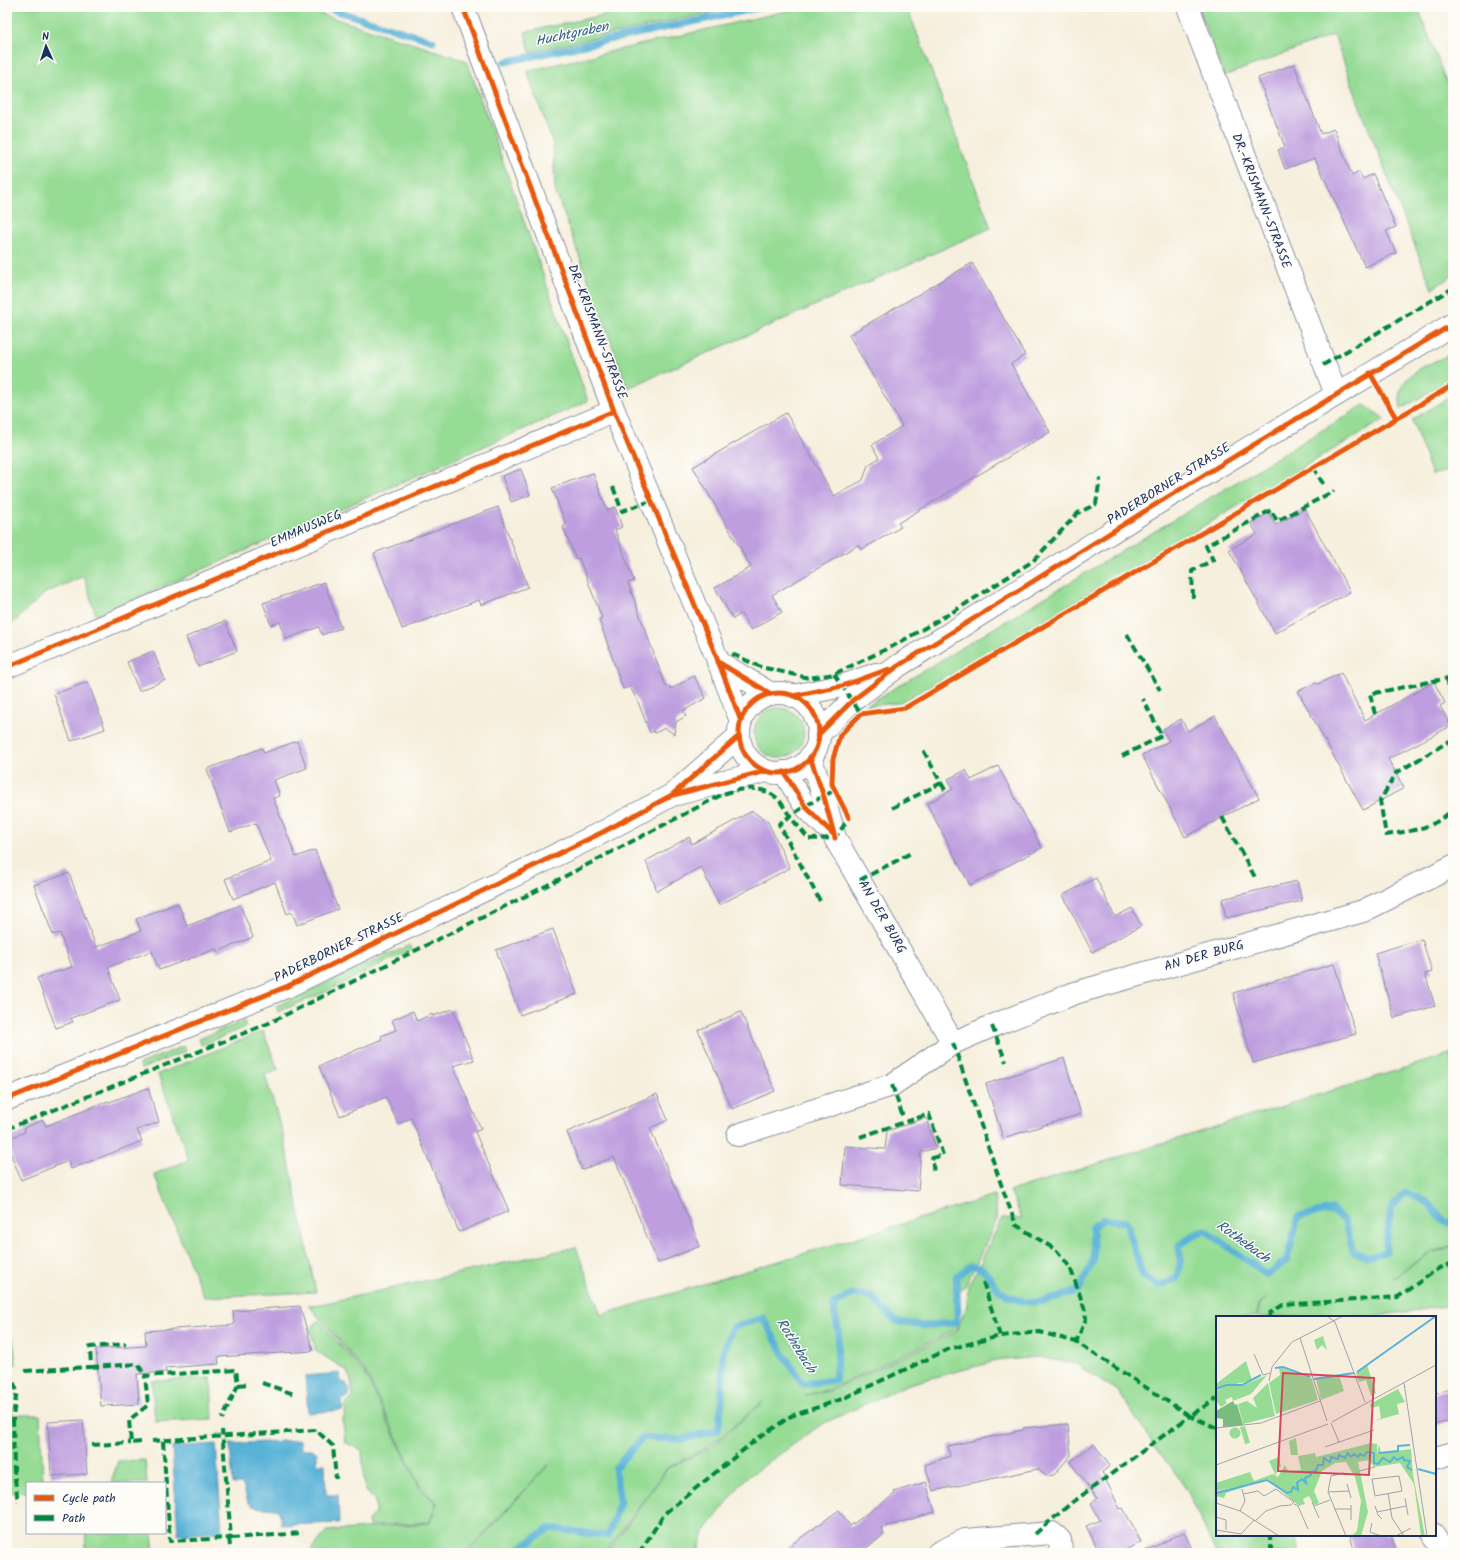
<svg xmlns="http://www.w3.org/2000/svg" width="1460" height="1560" viewBox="0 0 1460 1560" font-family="Kalam,sans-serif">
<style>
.green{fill:#96dc95;stroke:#58867a}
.water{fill:#59b2d7;stroke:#3a709a}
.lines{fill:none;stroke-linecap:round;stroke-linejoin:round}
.stream{stroke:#59b2d7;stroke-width:7}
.building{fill:#be9edf}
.street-casing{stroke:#888f9e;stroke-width:24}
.primary-casing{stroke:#888f9e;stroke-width:24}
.street{stroke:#fff;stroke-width:22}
.primary{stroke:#fff;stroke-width:22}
.quiet{stroke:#00873e;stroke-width:4;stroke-dasharray:8 4;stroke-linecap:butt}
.cycleway-casing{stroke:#fdfcf7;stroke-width:8}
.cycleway{stroke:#e8590c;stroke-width:5}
.labels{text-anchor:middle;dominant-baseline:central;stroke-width:3;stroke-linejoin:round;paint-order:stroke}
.street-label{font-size:13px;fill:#1b2f5e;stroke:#fdfcf7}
.water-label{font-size:14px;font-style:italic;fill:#315d88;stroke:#fdfcf7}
.inset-river{fill:none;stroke:#59b2d7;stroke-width:2}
.inset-road{fill:none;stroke:#9ea2aa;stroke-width:1}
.view{fill:#d1495b;fill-opacity:0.15;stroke:#d1495b;stroke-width:2}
.inset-edge{fill:none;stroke:#1b2f5e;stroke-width:2}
</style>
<rect width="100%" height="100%" fill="#fdfcf7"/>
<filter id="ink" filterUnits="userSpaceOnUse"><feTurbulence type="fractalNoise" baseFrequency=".025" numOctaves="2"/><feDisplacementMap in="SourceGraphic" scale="8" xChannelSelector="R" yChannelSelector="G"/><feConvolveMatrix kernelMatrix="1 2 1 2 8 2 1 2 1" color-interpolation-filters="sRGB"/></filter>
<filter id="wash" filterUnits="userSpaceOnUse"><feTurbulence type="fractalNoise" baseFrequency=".012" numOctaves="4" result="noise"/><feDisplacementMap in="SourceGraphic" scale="16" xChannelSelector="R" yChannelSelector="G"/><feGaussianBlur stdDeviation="0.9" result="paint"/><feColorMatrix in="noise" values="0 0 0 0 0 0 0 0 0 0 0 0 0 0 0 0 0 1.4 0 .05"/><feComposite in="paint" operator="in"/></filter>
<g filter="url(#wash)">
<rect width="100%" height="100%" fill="#f6efdd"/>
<g class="green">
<path d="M 7,7 L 299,7 L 467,61 L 588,401 L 96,616 L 84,576 L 45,593 L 13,623 L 7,626 Z"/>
<path d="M 640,7 L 738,7 L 530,52 L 525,32 Z"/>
<path d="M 803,7 L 907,7 L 991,228 L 628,388 L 555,190 L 553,144 L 527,71 Z"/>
<path d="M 1198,7 L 1418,7 L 1453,100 L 1453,275 L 1432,289 L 1362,112 L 1334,35 L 1224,76 Z"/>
<path d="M 1453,353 L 1453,378 L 1401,409 C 1400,401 1398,391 1403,384 C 1413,368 1437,361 1453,353 Z"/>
<path d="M 1453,395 L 1453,469 L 1432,475 L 1412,420 Z"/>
<path d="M 1364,405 L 1385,419 L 972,663 L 899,703 L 865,706 Z"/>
<circle cx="779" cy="733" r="25"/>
<path d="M 410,945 L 412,949 L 323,993 L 278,1012 L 276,1006 Z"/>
<path d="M 244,1021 L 246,1027 L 201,1045 L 199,1039 Z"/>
<path d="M 263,1031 L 278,1070 L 265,1075 L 284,1138 L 316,1292 L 204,1297 L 154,1174 L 189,1160 L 158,1074 Z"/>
<path d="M 184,1046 L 186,1051 L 141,1069 L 139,1064 Z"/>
<path d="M 1453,1053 L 1453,1245 L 1429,1253 L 1392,1278 L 1429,1254 L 1453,1246 L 1453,1305 L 1370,1317 L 1257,1317 L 1260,1304 L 1268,1298 L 1259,1304 L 1256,1317 L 1217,1317 L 1217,1535 L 1295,1535 L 1300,1553 L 1216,1553 L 1187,1490 L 1144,1431 L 1118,1391 L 1076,1364 L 1038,1357 L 996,1361 L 909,1384 L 822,1424 L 745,1479 L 704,1532 L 698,1553 L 607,1553 L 668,1468 L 710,1448 L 763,1402 L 708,1447 L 667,1468 L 605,1553 L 468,1553 L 549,1464 L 466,1553 L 309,1553 L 327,1531 L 430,1523 L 437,1503 L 421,1488 L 365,1371 L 308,1305 L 321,1304 L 576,1247 L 601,1315 L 994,1196 L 997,1219 L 966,1285 L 960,1290 L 957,1329 L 828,1390 L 805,1395 L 829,1391 L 956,1332 L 967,1305 L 968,1286 L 974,1276 L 1002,1218 L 1022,1219 L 1010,1191 Z"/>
<path d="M 318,1320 L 364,1372 L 420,1489 L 436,1503 L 430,1522 L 369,1526 L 368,1520 L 376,1512 L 375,1501 L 365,1490 L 362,1451 L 345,1442 L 343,1420 L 346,1410 L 346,1404 L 353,1397 L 351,1380 L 346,1370 L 316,1351 L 310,1330 Z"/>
<path d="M 7,1335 L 13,1338 L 16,1364 L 7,1371 Z"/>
<path d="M 211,1378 L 213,1419 L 155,1422 L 152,1381 Z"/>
<path d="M 7,1411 L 16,1415 L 40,1415 L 43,1483 L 27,1483 L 27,1492 L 7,1493 Z"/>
<path d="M 145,1460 L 147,1483 L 111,1483 L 118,1461 Z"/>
<path d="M 86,1533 L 152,1533 L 154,1553 L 85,1553 Z"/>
</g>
<g class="water">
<path d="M 340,1373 L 341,1382 L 346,1383 L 350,1390 L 349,1396 L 342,1400 L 343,1410 L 308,1413 L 305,1376 Z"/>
<path d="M 300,1440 L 301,1449 L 312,1449 L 317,1453 L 317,1464 L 325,1464 L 326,1495 L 338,1495 L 339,1523 L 281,1525 L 281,1517 L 278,1510 C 268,1506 251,1512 247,1499 C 245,1493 245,1489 242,1484 L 233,1484 L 230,1444 Z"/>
<path d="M 216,1444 L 222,1532 L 178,1535 L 172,1447 Z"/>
</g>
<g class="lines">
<g class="stream">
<path d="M 324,7 L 433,41"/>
<path d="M 505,62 L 762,7"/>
<path d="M 516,1553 L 516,1551 L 550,1528 L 608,1536 L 620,1502 L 615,1468 L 643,1437 L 681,1440 L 718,1430 L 722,1400 L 723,1353 L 733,1327 L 763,1318 L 784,1355 L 803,1384 L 835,1380 L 839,1334 L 833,1305 L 852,1294 L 871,1296 L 895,1321 L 923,1326 L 956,1322 L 958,1310 L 956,1276 L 970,1266 C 988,1267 987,1276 997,1288 C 999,1291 1004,1293 1007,1295 C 1030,1309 1056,1299 1079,1290 L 1094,1259 L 1092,1227 L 1104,1219 L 1126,1222 L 1143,1276 L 1159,1286 L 1177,1278 L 1181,1259 L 1179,1246 L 1190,1237 L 1205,1230 L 1267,1275 L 1287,1260 L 1298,1217 L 1332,1210 L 1344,1221 L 1353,1251 L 1367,1257 L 1385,1252 L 1391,1209 L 1405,1192 L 1428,1203 L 1447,1224 L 1453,1220"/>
</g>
</g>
<g id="blocks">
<g class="building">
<path d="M 1294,64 L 1321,134 L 1334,129 L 1352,176 L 1359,172 L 1363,179 L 1373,174 L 1396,227 L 1386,231 L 1396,253 L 1365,267 L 1315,158 L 1285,169 L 1278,150 L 1285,147 L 1258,78 Z"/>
<path d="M 972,263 L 1025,355 L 1011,364 L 1050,432 L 898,523 L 901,527 L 861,550 L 858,545 L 772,595 L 782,612 L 751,630 L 741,614 L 733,619 L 715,588 L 751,567 L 693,467 L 786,413 L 834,496 L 863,480 L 868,465 L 879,458 L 872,445 L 902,426 L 849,335 Z"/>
<path d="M 521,469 L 530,495 L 511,502 L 502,476 Z"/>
<path d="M 593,473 L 607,510 L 615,507 L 622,527 L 615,530 L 634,581 L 628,583 L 666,687 L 669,686 L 671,689 L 694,676 L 706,698 L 683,711 L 686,716 L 676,722 L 674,734 L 665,728 L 655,733 L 653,731 L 650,733 L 638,702 L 630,687 L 623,689 L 599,619 L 602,618 L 579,558 L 576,559 L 563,527 L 566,525 L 552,488 Z"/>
<path d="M 498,507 L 528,587 L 481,605 L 479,600 L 402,629 L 374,553 Z"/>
<path d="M 1305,509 L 1350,592 L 1275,633 L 1229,550 L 1257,534 L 1251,523 L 1269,513 L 1275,525 Z"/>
<path d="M 324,582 L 341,628 L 322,635 L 319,627 L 286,639 L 280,622 L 271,625 L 263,603 Z"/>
<path d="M 225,621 L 237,651 L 198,667 L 186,637 Z"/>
<path d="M 153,651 L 165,680 L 139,691 L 127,662 Z"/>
<path d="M 1341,673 L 1365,720 L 1434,682 L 1445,703 L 1440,706 L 1451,726 L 1388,759 L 1404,788 L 1363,810 L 1298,691 L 1316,683 L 1318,684 Z"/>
<path d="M 88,682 L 105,729 L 71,741 L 54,694 Z"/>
<path d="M 1215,716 L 1259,798 L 1185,837 L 1142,755 L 1169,741 L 1163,729 L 1181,719 L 1188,731 Z"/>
<path d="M 297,741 L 307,768 L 274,780 L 280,796 L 273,798 L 296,857 L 315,850 L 338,909 L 297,925 L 292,912 L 287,914 L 275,882 L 233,899 L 225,879 L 271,861 L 256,823 L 230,832 L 207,769 L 262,748 L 264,753 Z"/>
<path d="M 998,766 L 1042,848 L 970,885 L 927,804 L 953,789 L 948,779 L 966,770 L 971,780 Z"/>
<path d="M 752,811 L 768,822 L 790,868 L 719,905 L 701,867 L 657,891 L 646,861 L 689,837 L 692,844 Z"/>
<path d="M 69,873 L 96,947 L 141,931 L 136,919 L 178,903 L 187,926 L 240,905 L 253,937 L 217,952 L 216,949 L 159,970 L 152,951 L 108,967 L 120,1000 L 71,1018 L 73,1022 L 56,1028 L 37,978 L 72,967 L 60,933 L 53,935 L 34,885 Z"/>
<path d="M 1096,878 L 1115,917 L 1132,908 L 1141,926 L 1092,952 L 1063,895 Z"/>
<path d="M 1297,881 L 1302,901 L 1226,918 L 1222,899 Z"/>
<path d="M 553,929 L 577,994 L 520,1015 L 496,950 Z"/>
<path d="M 1422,939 L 1432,972 L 1425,974 L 1435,1006 L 1394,1018 L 1375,953 Z"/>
<path d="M 1334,964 L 1356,1034 L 1253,1063 L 1233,993 Z"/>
<path d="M 453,1009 L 474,1060 L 453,1066 L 481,1129 L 475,1132 L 509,1211 L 459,1232 L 411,1118 L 398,1124 L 386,1097 L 340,1116 L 319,1066 L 382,1039 L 381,1036 L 396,1030 L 392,1020 L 413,1011 L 417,1021 L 432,1014 L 433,1016 Z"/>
<path d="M 741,1012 L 775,1091 L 732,1109 L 698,1030 Z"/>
<path d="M 1064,1058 L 1081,1114 L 1003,1138 L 986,1084 Z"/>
<path d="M 148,1088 L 159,1122 L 137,1130 L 142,1141 L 71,1169 L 68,1161 L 21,1180 L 7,1144 L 7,1139 L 25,1132 L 24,1128 L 43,1120 L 46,1126 L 108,1101 L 109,1102 Z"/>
<path d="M 657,1094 L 668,1120 L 650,1128 L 700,1246 L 658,1263 L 614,1157 L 582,1170 L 567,1132 Z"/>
<path d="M 926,1118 L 936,1148 L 921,1152 L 918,1191 L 842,1185 L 845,1146 L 885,1149 L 887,1131 Z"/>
<path d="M 300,1306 L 313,1351 L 218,1357 L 219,1364 L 165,1368 L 166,1372 L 137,1374 L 139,1404 L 101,1406 L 96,1349 L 146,1346 L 145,1331 L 234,1325 L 233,1311 Z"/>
<path d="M 1453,1388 L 1453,1420 L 1435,1425 L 1435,1393 Z"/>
<path d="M 83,1420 L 87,1474 L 51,1476 L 48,1422 Z"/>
<path d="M 1068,1424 L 1071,1455 L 1054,1475 L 1046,1476 L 1038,1469 L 933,1491 L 925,1465 L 950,1456 L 948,1446 L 1023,1430 L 1023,1428 Z"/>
<path d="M 1094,1444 L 1110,1466 L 1102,1472 L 1120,1509 L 1123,1508 L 1141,1542 L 1119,1553 L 1100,1553 L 1086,1526 L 1100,1520 L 1091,1503 L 1097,1498 L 1070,1462 Z"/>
<path d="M 926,1482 L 935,1512 L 881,1528 L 884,1535 L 859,1553 L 780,1553 L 839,1510 L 850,1526 L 895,1494 L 894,1492 Z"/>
<path d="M 1184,1532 L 1194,1553 L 1142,1553 Z"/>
<path d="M 1350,1535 L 1391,1535 L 1397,1553 L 1355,1553 Z"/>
</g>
</g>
</g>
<g filter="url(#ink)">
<use href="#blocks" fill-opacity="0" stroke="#888f9e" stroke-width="1"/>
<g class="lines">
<defs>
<g id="street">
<path d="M 463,7 L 614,411 L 717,658 L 741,721"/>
<path d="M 1188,7 L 1336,394"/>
<path d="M 718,662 L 771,694"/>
<path d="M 7,667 L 614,411"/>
<path d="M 810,757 L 824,797 L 835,838 L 953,1043"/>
<path d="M 784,772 L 805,806 L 833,834"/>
<path d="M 738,1135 L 892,1085 L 953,1043 L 992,1026 L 1075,993 L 1363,911 L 1453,866"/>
<path d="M 1435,1458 L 1453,1453"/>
<path d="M 1433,1535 L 1446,1553"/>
<path d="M 938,1553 L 965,1540 L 1052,1533 L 1060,1540 L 1061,1551 L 1059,1553"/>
</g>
<g id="primary">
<circle cx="779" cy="733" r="40"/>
<path d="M 793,696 L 842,686 L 876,674"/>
<path d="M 818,735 L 853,700 L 898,666 L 1161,501 L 1453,324"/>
<path d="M 677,794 L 766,771"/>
<path d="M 7,1099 L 288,986 L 603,832 L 672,795 L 739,736"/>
</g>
</defs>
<use href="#street" class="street-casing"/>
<use href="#primary" class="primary-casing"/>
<use href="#street" class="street"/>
<use href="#primary" class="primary"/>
<g class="quiet">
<path d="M 1323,365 L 1453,288"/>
<path d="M 1313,467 L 1325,487"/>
<path d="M 613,487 L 622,511 L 651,501"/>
<path d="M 1193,598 L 1192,571 L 1213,560 L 1206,546 L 1271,510 L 1277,521 L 1334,491"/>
<path d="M 1127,634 L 1160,690"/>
<path d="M 732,654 L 761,667 L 809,678 L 834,674 L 895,645 L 956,610 L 1033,561 L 1078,513 L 1096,504 L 1100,478"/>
<path d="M 834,674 L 861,714"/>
<path d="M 1447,678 L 1453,706"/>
<path d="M 1375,714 L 1370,694 L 1453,677"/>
<path d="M 1453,739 L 1396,773 L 1380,801 L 1386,835 C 1413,830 1432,830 1453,809"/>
<path d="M 1122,756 L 1162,736 L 1143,699"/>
<path d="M 941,783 L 947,793"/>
<path d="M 892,808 L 941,783 L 922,748"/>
<path d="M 1222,817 L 1256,879"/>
<path d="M 860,880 L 913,852"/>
<path d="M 820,901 L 779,824 L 805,806 L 835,790"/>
<path d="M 992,1026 L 1006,1062"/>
<path d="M 953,1043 L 1002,1187 L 1016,1225 L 1056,1250 L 1070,1267 L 1085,1310 L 1086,1319 L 1076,1342"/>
<path d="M 892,1085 L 903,1117"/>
<path d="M 7,1129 L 269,1023 L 556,881 L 723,794 C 741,788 763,784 779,800 C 783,805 787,812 791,818 C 797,825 803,832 809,839 L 835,838 L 849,818 L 847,815"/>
<path d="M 860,1137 L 929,1114 L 943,1155 L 932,1158 L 934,1173"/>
<path d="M 983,1282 L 1000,1336"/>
<path d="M 1269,1317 L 1270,1313 L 1283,1305 L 1398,1297 L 1439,1268 L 1453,1263"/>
<path d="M 7,1360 L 8,1369 L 17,1391 L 13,1416 L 14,1472 L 18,1502"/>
<path d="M 91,1367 L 138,1364 L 145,1376"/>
<path d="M 25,1371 L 91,1367 L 90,1347 L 126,1344"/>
<path d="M 262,1383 L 294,1394"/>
<path d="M 238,1385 L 250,1384"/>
<path d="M 152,1441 L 316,1430 L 333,1446 L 336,1479"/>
<path d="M 163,1441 L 170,1541 L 231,1538 L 222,1430"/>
<path d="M 141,1442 L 131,1443 L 129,1420 L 148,1405 L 145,1376 L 236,1370 L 238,1385 L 222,1419"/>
<path d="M 92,1445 L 131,1443"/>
<path d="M 1035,1534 L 1069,1505 L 1190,1416 L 1217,1428"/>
<path d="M 229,1538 L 230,1546"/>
<path d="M 231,1538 L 303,1533"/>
<path d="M 639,1553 L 665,1513 L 757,1439 L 791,1416 L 842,1399 L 949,1349 L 1000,1336 L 1040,1332 L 1076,1342 L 1190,1416 L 1217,1398"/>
<path d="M 1271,1553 L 1271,1535"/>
</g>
<defs>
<g id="cycleway">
<path d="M 463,7 L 614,411 L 717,658 L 741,721"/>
<path d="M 1370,373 L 1396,418"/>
<path d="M 718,662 L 771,694"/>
<path d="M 7,667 L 614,411"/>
<circle cx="779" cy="733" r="40"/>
<path d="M 793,696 L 842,686 L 889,669"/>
<path d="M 818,735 L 853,700 L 898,666 L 1161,501 L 1453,324"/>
<path d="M 810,757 L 824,797 L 835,838"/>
<path d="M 784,772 L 805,806 L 832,833"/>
<path d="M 673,795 L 766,771"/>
<path d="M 849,818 L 832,784 L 833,759 L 840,735 L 861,714 L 905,708 L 1453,385"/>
<path d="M 7,1099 L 288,986 L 603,832 L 672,795 L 739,736"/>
</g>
</defs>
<use href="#cycleway" class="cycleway-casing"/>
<use href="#cycleway" class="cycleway"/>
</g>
</g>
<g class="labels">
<g class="street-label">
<text transform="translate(1261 201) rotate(69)">DR.-KRISMANN-STRASSE</text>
<text transform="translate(597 332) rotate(69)">DR.-KRISMANN-STRASSE</text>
<text transform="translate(1169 484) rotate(-32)">PADERBORNER STRASSE</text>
<text transform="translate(306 529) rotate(-23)">EMMAUSWEG</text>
<text transform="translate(882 917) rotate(60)">AN DER BURG</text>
<text transform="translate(339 948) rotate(-26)">PADERBORNER STRASSE</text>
<text transform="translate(1204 956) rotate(-16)">AN DER BURG</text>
</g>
<g class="water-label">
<text transform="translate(572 34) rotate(-12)">Huchtgraben</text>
<text transform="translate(1243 1242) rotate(36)">Rothebach</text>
<text transform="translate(796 1346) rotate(58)">Rothebach</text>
</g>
</g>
<g transform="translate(1216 1316)">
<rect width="220" height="220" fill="#f6efdd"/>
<path d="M 107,20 L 111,34 L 106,29 L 101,34 L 98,24 ZM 30,45 L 36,64 L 0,73 L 0,68 ZM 151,49 L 160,77 L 155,80 L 150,64 L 143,66 L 140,57 ZM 63,51 L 96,63 L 102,84 L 60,98 L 53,67 L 64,59 ZM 51,59 L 35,78 L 17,85 L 16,81 L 9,84 L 11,87 L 5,91 L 0,85 L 0,75 L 10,70 L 26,70 ZM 123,59 L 128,75 L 105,84 L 100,63 ZM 52,67 L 59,100 L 27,108 L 22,88 L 31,85 L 41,92 L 37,82 ZM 182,73 L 189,86 L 181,88 L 183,98 L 158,105 L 165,102 L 163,90 L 155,92 L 154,88 ZM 29,110 L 34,127 L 29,128 L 24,111 ZM13.5 117a5.5 5.5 0 1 1 11 0a5.5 5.5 0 1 1-11 0ZM 80,122 L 82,139 L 75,139 L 73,125 ZM 155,127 L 161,128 L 161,139 L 163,128 L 165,137 L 195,133 L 197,159 L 209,220 L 205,220 L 198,168 L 184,147 L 158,151 L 153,144 L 142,146 L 152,196 L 145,220 L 136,220 L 141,215 L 145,185 L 139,161 L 130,146 L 119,147 L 106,155 L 98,175 L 103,187 L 98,189 L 93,180 L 87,183 L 89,188 L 83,190 L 52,163 L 10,177 L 8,182 L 0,180 L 0,176 L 25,170 L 0,175 L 0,167 L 9,164 L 34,156 L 38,165 L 57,158 L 62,161 L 69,149 L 72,155 L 85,154 L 82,140 L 99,137 L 100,141 ZM 63,141 L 65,151 L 61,151 L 60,160 L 53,145 Z" fill="#96dc95"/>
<path d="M 17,85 L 19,89 L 21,88 L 27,109 L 7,111 L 7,103 L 0,102 L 0,95 Z" fill="#78bc7e"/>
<path class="inset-river" d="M 59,52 L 67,51 L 94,61M 141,56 L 220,0M 98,63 L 138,57M 0,73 L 10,69 L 26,69 L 45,59M 163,137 L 182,135 L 182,130 L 194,129M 202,153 L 220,158M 0,177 L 51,164 L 71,177 L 75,176 L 77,171 L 82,174 L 81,167 L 86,163 L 90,167 L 89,162 L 95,159 L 94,156 L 100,155 L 102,149 L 107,149 L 108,142 L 114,146 L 115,141 L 122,143 L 123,139 L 129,142 L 132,137 L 135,141 L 138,138 L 142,141 L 144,138 L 148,140 L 151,136 L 158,137 L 158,147 L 162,148 L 167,142 L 174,146 L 178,141 L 181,144 L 187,141 L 188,144 L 194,145 L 191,151 L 196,154"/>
<path class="inset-road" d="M 111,0 L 119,6 L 149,86M 84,22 L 111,105M 38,38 L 47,59 L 54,57M 53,65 L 56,51 L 76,26 L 127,0M 188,67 L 211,220M 116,106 L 220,49M 115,107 L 123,126M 0,112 L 45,107 L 104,85M 109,131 L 158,114M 0,149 L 112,108M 143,155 L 159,151M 117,159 L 128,157 L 115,160 L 112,176 L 130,220M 183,160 L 186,175 L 159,180 L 156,163 ZM 131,168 L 135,182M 112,176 L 133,175M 172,177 L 176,202 L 188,220M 28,178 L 42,175 L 48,180 L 60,173 L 78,186 L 75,189 L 64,190 L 50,195 L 39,205M 189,182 L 192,199M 96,186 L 103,202M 0,187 L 24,195 L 63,220M 78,188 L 82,190 L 92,213M 135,189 L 135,204M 98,190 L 114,184M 159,190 L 162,199 L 166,203M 118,193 L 135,193M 24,195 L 29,185 L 26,173M 161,196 L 190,190M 0,201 L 10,204 L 10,214M 156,207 L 154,216 L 165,220M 0,214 L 25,218 L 38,204M 180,220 L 195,212"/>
<path class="view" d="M 67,57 L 158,62 L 153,159 L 62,155 Z"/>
<rect width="220" height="220" class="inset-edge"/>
</g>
<rect width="1460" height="1560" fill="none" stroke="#fdfcf7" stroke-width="24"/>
<rect x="26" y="1482" width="140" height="52" fill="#fdfcf7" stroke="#a3aaba"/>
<rect x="34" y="1495" width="20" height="6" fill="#e8590c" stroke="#a3aaba"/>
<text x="62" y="1502" font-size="12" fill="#1b2f5e">Cycle path</text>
<rect x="34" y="1515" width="20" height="6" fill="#00873e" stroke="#a3aaba"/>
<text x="62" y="1522" font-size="12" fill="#1b2f5e">Path</text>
<g transform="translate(46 46) rotate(357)" stroke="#fdfcf7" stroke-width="3" paint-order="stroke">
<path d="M0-3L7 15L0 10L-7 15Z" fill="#1b2f5e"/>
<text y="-6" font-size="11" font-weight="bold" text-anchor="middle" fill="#1b2f5e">N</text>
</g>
</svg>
